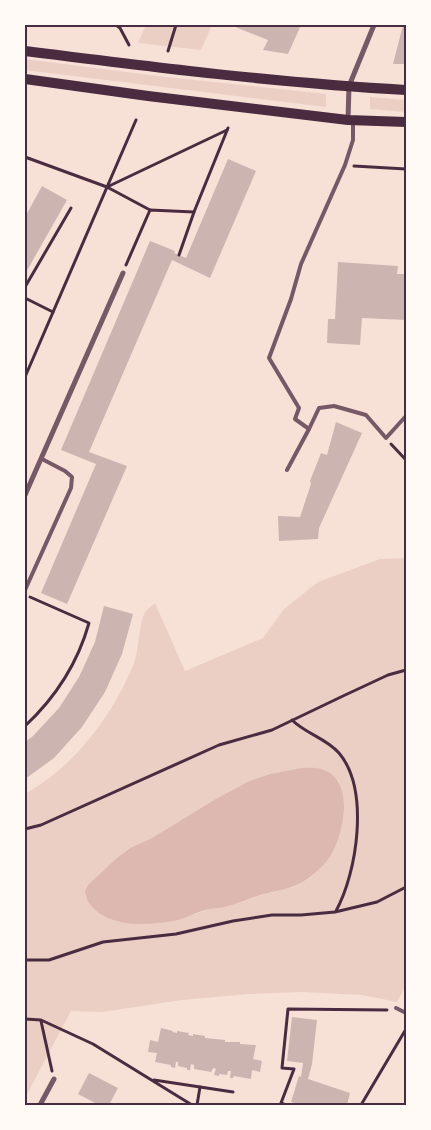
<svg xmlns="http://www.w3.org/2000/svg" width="431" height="1130" viewBox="0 0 431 1130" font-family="Bitter,serif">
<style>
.green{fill:#ebcfc5;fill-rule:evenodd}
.water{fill:#dcb8b0}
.building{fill:#ccb4b1}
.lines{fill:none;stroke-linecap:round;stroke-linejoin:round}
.path{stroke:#4a2c40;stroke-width:3}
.service{stroke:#755966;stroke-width:4}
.minor{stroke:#755966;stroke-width:5}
.secondary{stroke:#4a2c40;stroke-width:10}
.neatline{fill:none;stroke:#4a2c40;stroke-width:2}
</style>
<rect width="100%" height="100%" fill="#f7e1d7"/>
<g class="green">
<path d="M 146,25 L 212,25 L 201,50 L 138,43 Z"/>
<path d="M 25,59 L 157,76 L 326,94 L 326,107 L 25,70 Z"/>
<path d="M 370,97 L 406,100 L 406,112 L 370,109 Z"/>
<path d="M 406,558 L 406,985 L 397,1002 L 362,995 L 303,992 L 249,994 L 182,1000 L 102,1012 L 71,1011 L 25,1098 L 25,794 C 75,766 113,715 134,663 C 139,651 139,619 146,611 C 148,608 152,606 155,603 L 185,671 L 263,638 L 284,609 L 318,582 L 380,559 ZM 301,768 L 325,770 L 339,782 L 343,794 L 344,815 L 340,833 L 331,855 L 321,867 L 310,878 L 294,887 L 257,896 L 228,906 L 209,909 L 193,915 L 123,922 L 104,916 L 93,908 L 85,896 L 118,857 L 130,848 L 152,838 L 214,800 L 249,781 L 270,774 Z"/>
</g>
<path class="water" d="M 301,768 C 308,768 317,767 324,770 C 355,782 344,833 331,855 C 326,863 318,871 310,877 C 294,890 276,890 257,896 C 247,899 238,904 228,906 C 222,908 215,908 209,909 C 197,912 185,919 173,921 C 150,925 119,927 99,913 C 91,907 86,901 85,891 L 88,885 L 118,857 L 130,848 L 152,838 L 214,800 L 249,781 L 270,774 Z"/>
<g class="building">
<path d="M 230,25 L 301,25 L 288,54 L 263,50 L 268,40 Z"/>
<path d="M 403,25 L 406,26 L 406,64 L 393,64 Z"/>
<path d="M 228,159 L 256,171 L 210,278 L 172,260 L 89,452 L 127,466 L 67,604 L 41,593 L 96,464 L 61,450 L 150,241 L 175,251 L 174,253 L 186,258 Z"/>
<path d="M 42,186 L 67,200 L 25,274 L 25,217 Z"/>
<path d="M 338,262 L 398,266 L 397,274 L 406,274 L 406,320 L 362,318 L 360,345 L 327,343 L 328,319 L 335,319 Z"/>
<path d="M 336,422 L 362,433 L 319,528 L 318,539 L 279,541 L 278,516 L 300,517 L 311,484 L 310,481 L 321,453 L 327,455 Z"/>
<path d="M 104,606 L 133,614 L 122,654 L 105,692 L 82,727 L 54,758 L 25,779 L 25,742 L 33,736 L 59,708 L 79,677 L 95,642 Z"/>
<path d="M 292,1017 L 317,1020 L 312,1064 L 308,1079 L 350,1093 L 347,1105 L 302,1105 L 291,1102 L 299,1076 L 301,1077 L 303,1063 L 287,1061 Z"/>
<path d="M 161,1028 L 173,1031 L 172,1032 L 177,1033 L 177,1031 L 189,1033 L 188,1035 L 193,1036 L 193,1034 L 205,1036 L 205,1038 L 225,1040 L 225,1042 L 240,1042 L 240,1044 L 256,1045 L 253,1059 L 262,1061 L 260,1072 L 252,1070 L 251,1079 L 234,1076 L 233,1078 L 230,1078 L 231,1071 L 228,1071 L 227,1075 L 219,1074 L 219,1076 L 214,1075 L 216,1069 L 213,1068 L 211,1072 L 194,1069 L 194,1065 L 191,1064 L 190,1070 L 187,1070 L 187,1068 L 178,1066 L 178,1062 L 176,1062 L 175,1068 L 171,1067 L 171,1065 L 155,1062 L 157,1053 L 148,1052 L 150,1040 L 158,1042 Z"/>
<path d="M 89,1073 L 118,1088 L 109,1105 L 99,1105 L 78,1094 Z"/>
</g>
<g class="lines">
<g class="path">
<path d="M 116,25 L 120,28 L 129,45"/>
<path d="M 168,51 L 176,25"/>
<path d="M 25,157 L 107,187 L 150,210"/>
<path d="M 354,166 L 406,169"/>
<path d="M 107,187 L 227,130"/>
<path d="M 179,255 L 194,212 L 228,128"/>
<path d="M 126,265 L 150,210 L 194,212"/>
<path d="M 25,287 L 71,208"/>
<path d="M 25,298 L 53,312"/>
<path d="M 25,377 L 136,120"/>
<path d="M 391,444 L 406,460"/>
<path d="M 292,720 C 306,734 326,738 339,753 C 370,790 357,873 336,911"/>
<path d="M 25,726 C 55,698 78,662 89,623 L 30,597"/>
<path d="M 25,829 L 41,825 L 219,745 L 272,730 L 343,696 L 388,675 L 406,670"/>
<path d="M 25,960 L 49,960 L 103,942 L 176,934 L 233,921 L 272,915 L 301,915 L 335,912 L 377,902 L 406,887"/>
<path d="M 25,1019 L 41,1020 L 93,1044 L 192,1105"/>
<path d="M 41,1021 L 52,1071"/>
<path d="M 154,1080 L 233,1092"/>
<path d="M 197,1105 L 200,1087"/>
<path d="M 286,1105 L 281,1103 L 294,1069 L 282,1068 L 288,1009 L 387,1010"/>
<path d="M 361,1105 L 406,1029"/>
</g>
<g class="service">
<path d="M 309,429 L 319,408 L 334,406 L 366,415 L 386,438 L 406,416"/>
<path d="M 287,470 L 309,429 L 295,419 L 299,408 L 269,358 L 291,299 L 301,264 L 345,165 L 353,140 L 353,122"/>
<path d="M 25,590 L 71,488 L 72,477 L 65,471 L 42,459"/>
<path d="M 396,1008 L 406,1013"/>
</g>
<g class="minor">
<path d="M 348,120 L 349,86 L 374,25"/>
<path d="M 25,495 L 123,273"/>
<path d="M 40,1105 L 54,1079"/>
</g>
<g class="secondary">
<path d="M 25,51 C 152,67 279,83 406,90"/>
<path d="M 25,79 L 148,96 L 348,120 L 406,122"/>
</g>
</g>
<rect width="431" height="1130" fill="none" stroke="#fffaf5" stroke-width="52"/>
<rect x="26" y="26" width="379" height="1078" class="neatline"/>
</svg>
